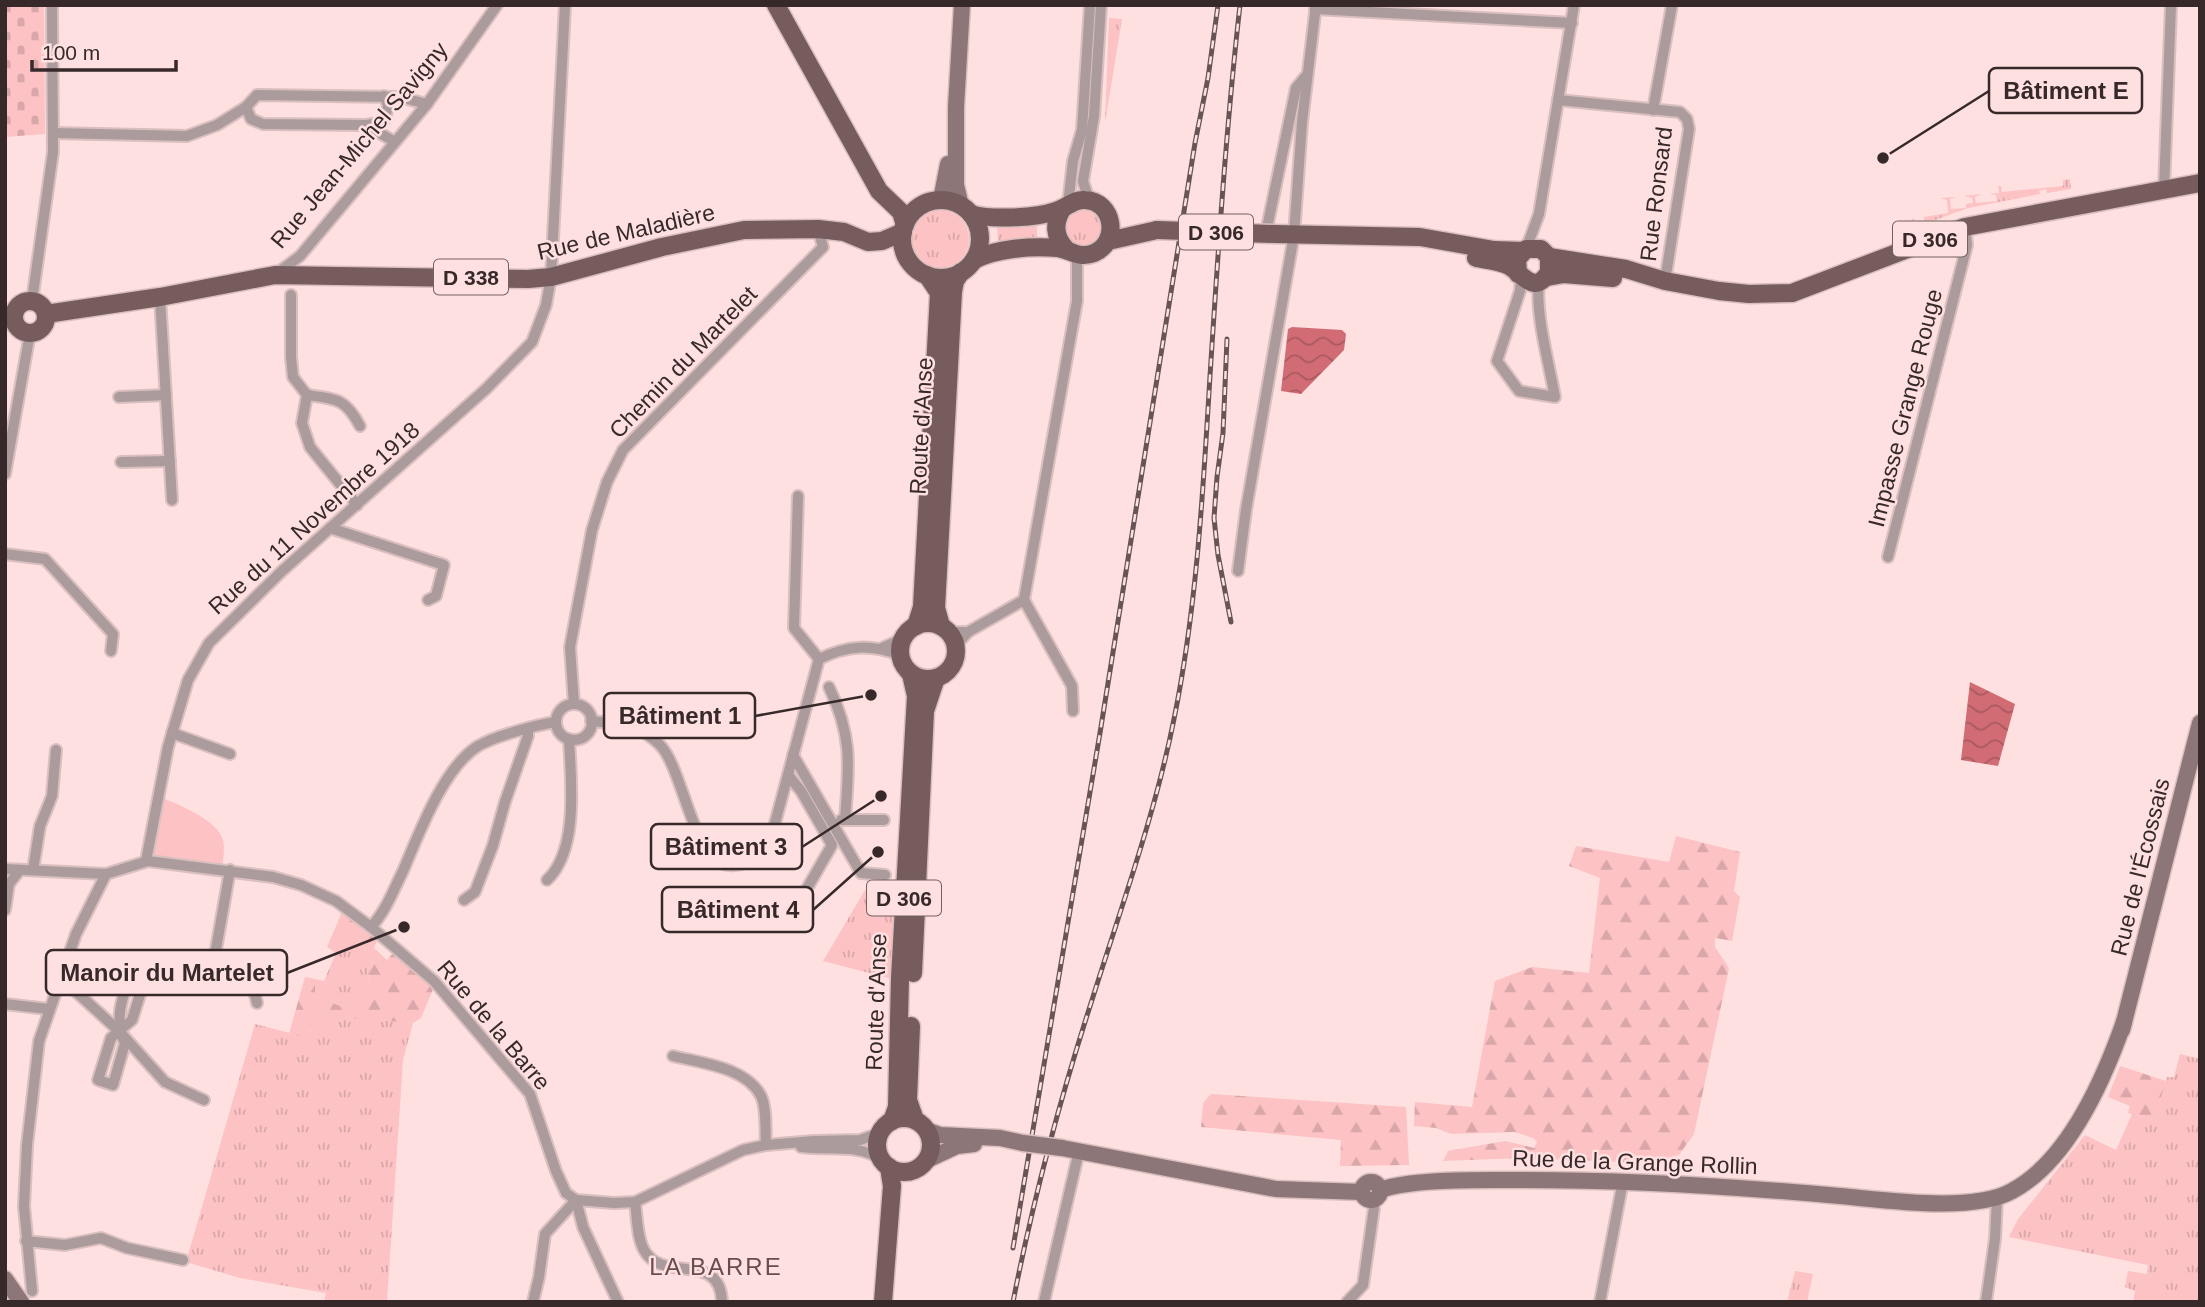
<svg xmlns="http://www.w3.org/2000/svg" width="2205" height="1307" viewBox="0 0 2205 1307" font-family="Arial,sans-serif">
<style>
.grass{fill:url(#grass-tufts)}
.forest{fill:url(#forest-firs)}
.cemetery{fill:url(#cemetery-stones)}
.park{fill:#fcc2c4}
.water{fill:url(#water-waves)}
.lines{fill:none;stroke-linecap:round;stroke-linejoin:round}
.street-casing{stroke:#dabfbf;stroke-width:14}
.secondary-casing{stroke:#dabfbf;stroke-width:19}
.primary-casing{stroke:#dabfbf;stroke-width:21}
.street{stroke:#ab9b9c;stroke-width:10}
.secondary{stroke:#8d7677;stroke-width:16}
.primary{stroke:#775c5d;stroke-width:18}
.rail-casing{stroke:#675555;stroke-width:5}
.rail{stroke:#fee0e0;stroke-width:2.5;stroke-dasharray:8;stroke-linecap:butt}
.secondary-bridge-casing{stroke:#dabfbf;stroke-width:19;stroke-linecap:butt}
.primary-bridge-casing{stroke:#dabfbf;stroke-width:21;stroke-linecap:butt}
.secondary-bridge{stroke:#8d7677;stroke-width:16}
.primary-bridge{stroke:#775c5d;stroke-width:18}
.labels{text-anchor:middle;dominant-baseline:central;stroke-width:5;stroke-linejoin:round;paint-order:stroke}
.shield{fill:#fee0e0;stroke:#736061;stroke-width:2}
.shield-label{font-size:21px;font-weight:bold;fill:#37292a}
.street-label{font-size:23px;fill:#37292a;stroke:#fee0e0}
.neighbourhood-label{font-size:24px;letter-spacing:2px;fill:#6a4c4d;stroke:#fee0e0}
.leader{fill:none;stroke:#37292a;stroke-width:2.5}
.callout-dot{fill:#37292a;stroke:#fee0e0;stroke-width:2.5}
.callout{fill:#fee0e0;stroke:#37292a;stroke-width:2.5}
.callout-label{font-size:24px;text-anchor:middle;font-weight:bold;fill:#37292a}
</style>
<defs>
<pattern id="grass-tufts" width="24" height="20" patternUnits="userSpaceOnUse" patternTransform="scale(1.75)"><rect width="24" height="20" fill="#fcc2c4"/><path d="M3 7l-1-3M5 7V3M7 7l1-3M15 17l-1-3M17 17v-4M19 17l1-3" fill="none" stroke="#d9a7a9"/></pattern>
<pattern id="forest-firs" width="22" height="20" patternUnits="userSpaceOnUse" patternTransform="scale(1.75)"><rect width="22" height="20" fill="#fcc2c4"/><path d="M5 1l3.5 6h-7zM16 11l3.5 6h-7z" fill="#d9a7a9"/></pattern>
<pattern id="cemetery-stones" width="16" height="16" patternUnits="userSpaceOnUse" patternTransform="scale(1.75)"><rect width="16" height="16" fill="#fcc2c4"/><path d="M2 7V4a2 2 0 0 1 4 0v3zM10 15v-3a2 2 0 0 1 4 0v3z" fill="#d9a7a9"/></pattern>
<pattern id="water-waves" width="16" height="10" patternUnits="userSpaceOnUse" patternTransform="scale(1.75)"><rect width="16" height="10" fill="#d16c74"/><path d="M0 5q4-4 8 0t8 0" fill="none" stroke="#aa595f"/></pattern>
</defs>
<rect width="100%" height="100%" fill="#fee0e0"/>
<g class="grass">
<path d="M 1109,18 L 1122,19 L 1105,123 Z"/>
<path d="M 2070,179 L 2071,189 L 2047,193 L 2046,189 L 2039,191 L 2040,194 L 1968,208 L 1911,229 L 1910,223 L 1912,219 L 1914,218 L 1915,225 L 1924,224 L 1924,217 L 1948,213 L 1947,200 L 1940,198 L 1957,197 L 1950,199 L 1951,209 L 1966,208 L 1966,204 L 1973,203 L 1972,198 L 1964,196 L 1982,194 L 1975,197 L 1976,203 L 1997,201 L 1996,195 L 1989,194 L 1999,193 L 1998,186 L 2001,186 L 2002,192 L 2063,186 L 2063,180 Z"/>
<path d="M 1075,208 L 1091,208 L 1104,221 L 1100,241 C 1095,243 1088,247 1083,247 C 1070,247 1061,234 1064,222 C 1065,216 1071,212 1075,208 Z"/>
<circle cx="940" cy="239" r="29"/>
<path d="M 1037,222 L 1037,241 L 998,243 L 997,225 Z"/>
<path d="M 865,890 L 905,891 L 900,981 L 823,961 Z"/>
<path d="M 337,924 L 360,940 L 372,964 L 368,983 L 347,1010 L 315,996 L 315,979 L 324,981 L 336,953 L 327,947 Z"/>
<path d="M 314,1014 L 413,1023 L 403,1060 L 387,1302 L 324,1302 L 326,1293 L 240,1278 L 186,1262 L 255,1024 L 309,1038 Z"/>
<path d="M 2180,1054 L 2200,1059 L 2200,1302 L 2133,1302 L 2135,1291 L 2125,1287 L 2128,1271 L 2147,1274 L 2148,1265 L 2009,1237 L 2018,1219 L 2085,1135 L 2116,1150 L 2132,1114 L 2154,1120 L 2167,1077 L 2174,1077 Z"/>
<path d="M 1795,1271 L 1813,1274 L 1807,1302 L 1787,1302 Z"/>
</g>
<g class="forest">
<path d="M 1676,836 L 1740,852 L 1734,891 L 1740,897 L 1732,941 L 1715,938 L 1715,947 L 1729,968 L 1694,1134 L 1679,1155 L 1645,1163 L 1522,1158 L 1443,1161 L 1448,1151 L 1505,1141 L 1534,1148 L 1537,1142 L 1533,1138 L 1515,1132 L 1451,1134 L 1436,1128 L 1414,1126 L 1415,1102 L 1472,1107 L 1495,981 L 1532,967 L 1589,973 L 1600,878 L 1569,866 L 1576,846 L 1669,862 Z"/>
<path d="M 342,911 L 377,941 L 374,948 L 387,960 L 393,953 L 434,987 L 421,1018 L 413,1023 L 314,1015 L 309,1038 L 289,1034 L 305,977 L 315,979 L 315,996 L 347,1009 L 368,983 L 372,964 L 360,940 L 337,924 Z"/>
<path d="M 2120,1066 L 2166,1081 L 2154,1120 L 2128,1113 L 2130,1106 L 2108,1097 Z"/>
<path d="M 1211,1094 L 1406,1107 L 1409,1165 L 1340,1166 L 1341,1140 L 1201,1127 L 1203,1103 Z"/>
</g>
<path class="cemetery" d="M 5,5 L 44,5 L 45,134 L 5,137 Z"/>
<path class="park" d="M 158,796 C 177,804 217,819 223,840 C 225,849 223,860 222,869 L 146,861 Z"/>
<g class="water">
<path d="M 1292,327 L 1342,330 L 1346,334 L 1344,350 L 1301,394 L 1281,391 L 1288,329 Z"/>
<path d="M 1970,682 L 2015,704 L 1998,766 L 1961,760 Z"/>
</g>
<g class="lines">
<defs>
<g id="street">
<path d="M 1315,9 L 1572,23"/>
<path d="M 1558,100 L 1680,112 L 1687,119 L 1689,129 L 1665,281"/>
<path d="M 246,107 L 251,119 L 263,124 L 366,125 L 395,142"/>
<path d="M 1653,110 L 1672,5"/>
<path d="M 366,125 L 379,123 L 385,119 L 388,105 L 384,96"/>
<path d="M 54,133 L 187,136 L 217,125 L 246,107 L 257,95 L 399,97 L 427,104"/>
<path d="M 2164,189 L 2171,5"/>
<path d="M 1095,201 L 1087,194 L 1083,181 L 1094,116 L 1101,5"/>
<path d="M 1068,204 L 1073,161 L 1082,130 L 1090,5"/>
<path d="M 1268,223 L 1296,88 L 1306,76"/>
<path d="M 1526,249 L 1539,214 L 1574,5"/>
<path d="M 275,275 L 300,256 L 427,104 L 497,5"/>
<path d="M 1521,278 L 1520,291 L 1497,361 L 1519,391 L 1555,397 C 1549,364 1535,313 1539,282"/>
<path d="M 291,295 L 291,357 L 293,377 L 307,395"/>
<path d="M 160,297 L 172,500"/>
<path d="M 32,301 L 53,152 L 52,5"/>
<path d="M 119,397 L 166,395"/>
<path d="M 121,462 L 170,461"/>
<path d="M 5,474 L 30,333"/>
<path d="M 798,496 L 794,628 L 819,659"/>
<path d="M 357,505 L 310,447 L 302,423 L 307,395 C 336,399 345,398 360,426"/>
<path d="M 330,528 L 444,565 L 436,596 L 428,600"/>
<path d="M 5,554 L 45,559 L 113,634 L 111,651"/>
<path d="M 1888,557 L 1967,245 L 1965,227"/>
<path d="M 1238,571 L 1246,510 L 1294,235 L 1302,122 L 1316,5"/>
<path d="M 1024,600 L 1072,686 L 1073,711"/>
<path d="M 948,632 L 968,632"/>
<path d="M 955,646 L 968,632 L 1024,600 L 1077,301 L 1077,255"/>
<path d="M 882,648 L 904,638"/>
<path d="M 829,687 C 853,737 849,766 845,820"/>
<path d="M 574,704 L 570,647 L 592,530 L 607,482 L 623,450 L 823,247 L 818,229"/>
<circle cx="574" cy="722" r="18"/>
<path d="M 591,721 C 619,724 639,724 660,745 C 684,770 693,863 729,865 C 750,867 760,853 771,838 L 819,659 C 848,645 871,644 900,655"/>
<path d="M 172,733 L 230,754"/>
<path d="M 793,755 L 861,873 L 885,875"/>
<path d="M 841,820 L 884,820"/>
<path d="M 146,861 L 168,747 L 188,680 L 209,643 L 282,571 L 486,389 L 532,342 L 546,305 L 551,277 L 565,5"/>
<path d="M 5,869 L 106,874 L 148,861 L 273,877 L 301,885 L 336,901 L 371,927 L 434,981 L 530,1094 L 556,1171 L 566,1193 L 576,1200 L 614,1203 L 635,1202 L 743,1150 L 766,1145 L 814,1141 L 860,1140 L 880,1133"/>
<path d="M 33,870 L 40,826 L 52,796 L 56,750"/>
<path d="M 230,870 L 213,966 C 232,980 252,974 257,1003"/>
<path d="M 547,880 C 579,850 571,780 569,739"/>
<path d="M 464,900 L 475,892 L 493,845 L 505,802 L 528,736 L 528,728"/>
<path d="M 5,910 L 9,884 L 20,870"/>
<path d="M 770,926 L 789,902 L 805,892 L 832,845 L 801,791 L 788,775"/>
<path d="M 371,927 C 386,911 393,891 403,871 C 419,834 443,768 478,746 C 495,736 536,725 556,722"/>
<path d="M 61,978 L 119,1031 L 165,1082 L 204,1100"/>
<path d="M 5,1004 L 48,1009"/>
<path d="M 119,1031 L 111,1038 L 98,1080 L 113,1085 L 125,1043 C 112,1017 125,991 134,965 L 148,969 L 132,1020 L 119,1031"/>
<path d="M 673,1056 C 701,1063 746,1067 761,1096 C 767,1108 765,1131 766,1145"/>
<path d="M 801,1147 C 829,1151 858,1143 882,1160"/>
<path d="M 576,1200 L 583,1227 L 618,1302"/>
<path d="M 635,1202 C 637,1216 637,1238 644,1250 C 663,1285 720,1249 722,1302"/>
<path d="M 26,1241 L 65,1245 L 101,1238 L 127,1248 L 183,1260"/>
<path d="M 32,1291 L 24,1206 L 27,1145 L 39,1041 L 76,934 L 106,874"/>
<path d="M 533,1302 L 539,1277 L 545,1234 L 576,1200"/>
<path d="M 1044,1302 L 1079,1151"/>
<path d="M 1347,1302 L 1363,1285 L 1374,1208 L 1373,1200"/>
<path d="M 1600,1302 L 1623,1181"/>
<path d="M 1986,1302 L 1995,1239 L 1997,1199"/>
</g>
<g id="secondary">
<path d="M 941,200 L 948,164"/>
<path d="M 961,206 L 956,185 L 956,107 L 962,5"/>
<path d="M 2122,1030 L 2200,723"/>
<path d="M 926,1130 L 940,1135 L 1000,1138 L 1023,1143"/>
<path d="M 1062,1148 L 1276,1189 L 1362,1192"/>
<path d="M 927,1160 L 957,1146 L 974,1144"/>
<circle cx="1371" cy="1191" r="9"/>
<path d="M 1380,1190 C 1410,1179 1473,1180 1506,1180 C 1618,1179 1729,1186 1840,1196 C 1885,1200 1973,1213 2012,1191 C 2068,1161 2104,1079 2124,1022"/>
<path d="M 5,1279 L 21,1302"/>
</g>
<g id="primary">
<path d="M 776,5 L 879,191 L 901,212 L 905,225"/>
<circle cx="941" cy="239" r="39"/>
<path d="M 1063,208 C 1053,223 1054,237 1066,249"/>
<path d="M 971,214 C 991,220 1036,218 1056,211 C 1067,208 1073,199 1085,200 C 1114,201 1120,242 1094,253 C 1079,259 1071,250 1058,248 C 1031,246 997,248 974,260"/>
<path d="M 1275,234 L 1420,237 L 1494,250 L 1523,251"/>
<path d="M 1108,241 L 1157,230"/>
<path d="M 1549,257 L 1626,269 L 1665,281 L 1719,291 L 1749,294 L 1792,293 L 1965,227 L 2200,183"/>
<path d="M 1476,258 C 1487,260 1500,261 1509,266 C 1523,274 1534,296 1549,272 L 1549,257 L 1541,249 L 1526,249 L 1517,259 L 1518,274"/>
<path d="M 1547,277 L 1564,274 L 1613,278"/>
<circle cx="30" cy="317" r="16"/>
<path d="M 46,314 L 160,297 L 275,275 L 528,279 L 551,277 L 662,247 L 744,230 L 818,229 L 844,232 L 868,242 L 882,241 L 903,232"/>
<circle cx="928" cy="651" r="28"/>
<path d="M 916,626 L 922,607 L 939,293 L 927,275"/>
<path d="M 941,626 L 936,608 L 953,292 L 955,281 L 961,272"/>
<path d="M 913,973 L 925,711 L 936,678"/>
<path d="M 911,1026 L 908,1100 L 915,1120"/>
<circle cx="904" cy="1145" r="27"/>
<path d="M 892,1121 L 897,1107 L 900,978 L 916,696 L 911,674"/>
<path d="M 883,1302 L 892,1186 L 889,1167"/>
</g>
</defs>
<use href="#street" class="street-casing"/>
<use href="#secondary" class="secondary-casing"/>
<use href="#primary" class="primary-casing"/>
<use href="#street" class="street"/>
<use href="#secondary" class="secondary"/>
<use href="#primary" class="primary"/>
<defs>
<g id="rail">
<path d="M 1227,339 L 1223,433 L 1217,477 L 1214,518 L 1218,555 L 1231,622"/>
<path d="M 1013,1248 L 1100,733 L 1195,143 L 1208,78 L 1218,5"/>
<path d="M 1013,1302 C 1033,1200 1060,1099 1092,1000 C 1121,907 1155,815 1174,719 C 1197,606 1203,491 1210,376 C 1218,252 1226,129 1240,5"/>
</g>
</defs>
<use href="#rail" class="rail-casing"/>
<use href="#rail" class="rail"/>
<defs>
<path id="secondary-bridge" d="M 1023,1143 L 1062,1148"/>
<path id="primary-bridge" d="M 1157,230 L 1275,234"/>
</defs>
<use href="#secondary-bridge" class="secondary-bridge-casing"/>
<use href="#primary-bridge" class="primary-bridge-casing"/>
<use href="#secondary-bridge" class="secondary-bridge"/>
<use href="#primary-bridge" class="primary-bridge"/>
</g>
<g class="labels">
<g class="shield">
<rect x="1179" y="214.5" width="74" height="35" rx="5"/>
<rect x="1893" y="221.5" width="74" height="35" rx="5"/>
<rect x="434" y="259.5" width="74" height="35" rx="5"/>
<rect x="867" y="880.5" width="74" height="35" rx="5"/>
</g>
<g class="shield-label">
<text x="1216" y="232">D 306</text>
<text x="1930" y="239">D 306</text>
<text x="471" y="277">D 338</text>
<text x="904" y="898">D 306</text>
</g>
<g class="street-label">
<text transform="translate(359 145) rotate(-50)">Rue Jean-Michel Savigny</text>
<text transform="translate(1656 194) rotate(-83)">Rue Ronsard</text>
<text transform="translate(626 232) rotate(-13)">Rue de Maladière</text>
<text transform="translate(683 362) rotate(-46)">Chemin du Martelet</text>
<text transform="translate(1905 408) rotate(-76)">Impasse Grange Rouge</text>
<text transform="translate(921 426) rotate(-87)">Route d'Anse</text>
<text transform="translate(314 518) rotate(-42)">Rue du 11 Novembre 1918</text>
<text transform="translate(2140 867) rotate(-76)">Rue de l'Écossais</text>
<text transform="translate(876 1002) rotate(-88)">Route d'Anse</text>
<text transform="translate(494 1025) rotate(50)">Rue de la Barre</text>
<text transform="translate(1635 1162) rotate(2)">Rue de la Grange Rollin</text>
</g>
<g class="neighbourhood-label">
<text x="716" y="1266">LA BARRE</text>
</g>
</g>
<path class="leader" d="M1883 158L1989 91M871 695L755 716M881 796L802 847M878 852L813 910M404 927L287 973"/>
<g class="callout-dot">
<circle cx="1883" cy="158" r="7"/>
<circle cx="871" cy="695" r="7"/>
<circle cx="881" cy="796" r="7"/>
<circle cx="878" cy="852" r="7"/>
<circle cx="404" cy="927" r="7"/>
</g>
<g class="callout">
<rect x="1989" y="68" width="153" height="45" rx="7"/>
<rect x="604" y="693" width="151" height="45" rx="7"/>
<rect x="651" y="824" width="151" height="45" rx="7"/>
<rect x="662" y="887" width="151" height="45" rx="7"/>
<rect x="46" y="950" width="241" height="45" rx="7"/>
</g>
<g class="callout-label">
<text x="2066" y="99">Bâtiment E</text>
<text x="680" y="724">Bâtiment 1</text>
<text x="726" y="855">Bâtiment 3</text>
<text x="738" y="918">Bâtiment 4</text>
<text x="167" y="981">Manoir du Martelet</text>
</g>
<rect width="2205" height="1307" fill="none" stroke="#37292a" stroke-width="14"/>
<path d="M32 60v10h144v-10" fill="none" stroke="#37292a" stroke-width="3.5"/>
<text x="42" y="60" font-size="21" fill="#37292a" stroke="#fee0e0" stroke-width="5" paint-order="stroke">100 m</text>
</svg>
